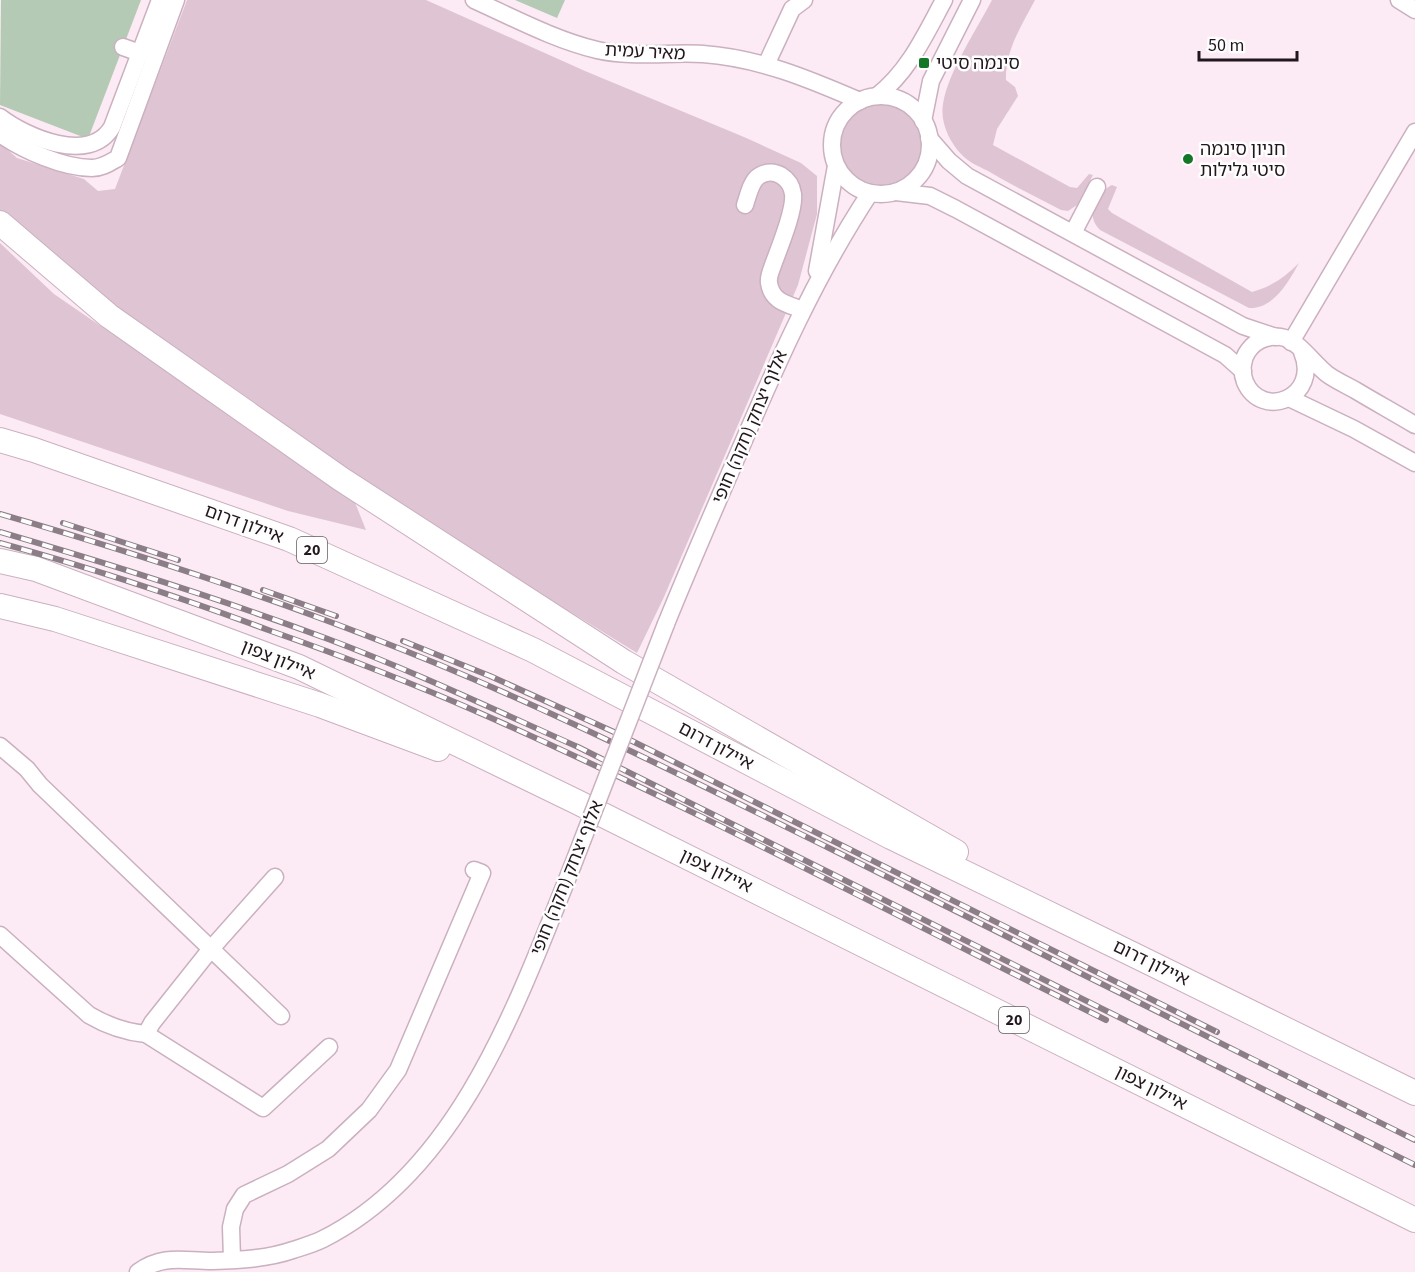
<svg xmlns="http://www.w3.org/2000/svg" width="1415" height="1272" viewBox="0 0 1415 1272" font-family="'Source Sans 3','Noto Sans Hebrew',sans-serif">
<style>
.green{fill:#dfc5d4}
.building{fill:#b4cab5}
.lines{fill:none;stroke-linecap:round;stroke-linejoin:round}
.minor-casing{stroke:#cbb0bf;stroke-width:19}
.highway-casing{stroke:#cbb0bf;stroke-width:26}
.minor{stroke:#fff;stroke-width:16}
.highway{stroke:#fff;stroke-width:24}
.rail-casing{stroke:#8c7e86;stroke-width:6}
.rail{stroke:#fdfdfd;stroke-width:4;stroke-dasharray:11;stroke-linecap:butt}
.minor-bridge-casing{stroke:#cbb0bf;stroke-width:19;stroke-linecap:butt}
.minor-bridge{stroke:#fff;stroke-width:16}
.poi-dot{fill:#147627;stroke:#fdfdfd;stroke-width:2}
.labels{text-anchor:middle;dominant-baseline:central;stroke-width:5;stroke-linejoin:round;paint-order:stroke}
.shield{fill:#fdfdfd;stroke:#625b60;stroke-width:1.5}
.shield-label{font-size:16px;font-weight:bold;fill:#20161c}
.street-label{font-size:18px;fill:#20161c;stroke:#fdfdfd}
.poi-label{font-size:18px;fill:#20161c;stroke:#fdfdfd;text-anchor:start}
</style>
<rect width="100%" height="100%" fill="#fcebf4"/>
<g class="green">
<path d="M 187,0 L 426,0 L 585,71 L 744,137 L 801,163 L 817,176 L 817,214 L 798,285 L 664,597 L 637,653 L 366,486 L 110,309 L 0,212 L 0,143 L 17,158 L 84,179 L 98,191 L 115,189 Z"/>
<path d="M 992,0 L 1035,0 C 1022,25 1005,50 1006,80 L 1015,87 L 1018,96 L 997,129 L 993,145 L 1070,187 L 1077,188 L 1089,174 L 1093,175 L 1077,205 L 1068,211 L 1061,210 C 1036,197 1011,185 988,171 C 978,166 968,162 961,154 C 949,141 940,122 943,104 C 948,72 977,29 992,0 Z"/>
<circle cx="881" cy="146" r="43"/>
<path d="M 1112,185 L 1117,187 L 1108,209 L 1112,213 L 1252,292 C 1271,287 1285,277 1299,263 C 1289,281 1274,309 1249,308 L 1100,230 C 1097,227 1094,223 1093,218 C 1091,208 1103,188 1112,185 Z"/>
<path d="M 0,243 L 54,294 L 354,500 L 366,530 L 288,511 L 0,414 Z"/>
</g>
<g class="building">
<path d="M 1,0 L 141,0 L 88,139 L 0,105 Z"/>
<path d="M 515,0 L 565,0 L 557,18 Z"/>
</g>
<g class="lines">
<defs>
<g id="minor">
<path d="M 474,0 C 514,18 555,40 597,50 C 632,58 668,52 703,54 C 759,58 809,79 860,101"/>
<path d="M 1399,0 L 1415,10"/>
<path d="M 123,47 L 140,53 L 151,50"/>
<path d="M 766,65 L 792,9 L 804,0"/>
<path d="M 877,96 C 909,71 925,35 944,0"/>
<circle cx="881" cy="145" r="49"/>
<path d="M 0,117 C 26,137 90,165 112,127 L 160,0"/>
<path d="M 923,121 L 931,81 L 972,0"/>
<path d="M 0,134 C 23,150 63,168 92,168 C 102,168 109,163 118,158 L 176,0"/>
<path d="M 929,138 L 949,161 L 967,176 L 1243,326 L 1276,337"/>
<path d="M 896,192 L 930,196 L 956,209 L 1225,355 L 1243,371"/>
<path d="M 745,205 C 748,196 751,181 759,176 C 775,166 791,179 793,194 C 795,211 779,248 773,265 C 771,271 768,277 769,283 C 772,302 787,304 803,310"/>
<path d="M 1073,233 L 1097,187"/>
<path d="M 817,271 L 836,166"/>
<path d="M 1291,342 L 1415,132"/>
<path d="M 1302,352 C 1321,397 1262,421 1245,382 C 1241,372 1242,359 1248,351 C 1256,339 1272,334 1285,338 C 1300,343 1314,364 1327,374 C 1335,380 1346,385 1355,390 C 1375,402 1395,413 1415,425"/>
<path d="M 1289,398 L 1354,429 L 1415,463"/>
<path d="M 666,624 C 689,567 714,510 739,452 C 777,363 816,275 870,193"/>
<path d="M 0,746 L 27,769 L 40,785 L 281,1016"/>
<path d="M 0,935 L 89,1015 C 106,1025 126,1032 146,1034 L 263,1108 L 329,1047"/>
<path d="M 146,1034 L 152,1023 L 210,950 L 275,877"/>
<path d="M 232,1259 L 231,1227 L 235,1209 L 244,1195 L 288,1174 L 328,1149 L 369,1110 L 398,1070 L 482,873 L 474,870"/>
<path d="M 138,1272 C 164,1254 183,1261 212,1261 C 239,1260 267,1259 293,1250 C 302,1247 313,1244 323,1239 C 460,1170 518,1001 572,867"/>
</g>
<g id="highway">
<path d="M 0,223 L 109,316 L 341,479 L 624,662 L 956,852"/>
<path d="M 0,440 L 34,450 L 289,539 L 533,650 L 891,837 L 1132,954 L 1415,1093"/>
<path d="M 0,561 L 36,569 L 299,667 L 575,801 L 1415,1220"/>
<path d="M 0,606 L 55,619 L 320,705 L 438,749"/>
</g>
</defs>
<use href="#minor" class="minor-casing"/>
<use href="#highway" class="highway-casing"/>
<use href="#minor" class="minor"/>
<use href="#highway" class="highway"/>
<defs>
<g id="rail">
<path d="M 0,514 C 125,550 249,590 370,637 C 527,697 678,774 829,848 C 1025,945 1220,1043 1415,1140"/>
<path d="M 63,523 L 178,560"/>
<path d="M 0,532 C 110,564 220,599 328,639 C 413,671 495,710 578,747 L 1415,1165"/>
<path d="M 0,543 C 92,568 182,598 271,631 C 342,656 412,683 480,713 C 693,807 898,917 1106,1020"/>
<path d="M 263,590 L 336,616"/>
<path d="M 403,641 L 490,676 L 614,732 L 1217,1032"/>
</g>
</defs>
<use href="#rail" class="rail-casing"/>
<use href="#rail" class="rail"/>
<defs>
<path id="minor-bridge" d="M 572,867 L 666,624"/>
</defs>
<use href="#minor-bridge" class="minor-bridge-casing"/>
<use href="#minor-bridge" class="minor-bridge"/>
</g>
<g class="poi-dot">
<rect x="918" y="57" width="12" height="12" rx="3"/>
<circle cx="1188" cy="159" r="6"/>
</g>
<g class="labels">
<g class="shield">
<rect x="297" y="537" width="30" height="26" rx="4.5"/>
<rect x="999" y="1007" width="30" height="26" rx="4.5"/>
</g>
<g class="shield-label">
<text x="312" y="550">20</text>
<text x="1014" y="1020">20</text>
</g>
<g class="street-label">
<text transform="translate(645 52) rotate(3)">מאיר עמית</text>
<text transform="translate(750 427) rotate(-67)">אלוף יצחק (חקה) חופי</text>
<text transform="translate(244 524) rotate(20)">איילון דרום</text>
<text transform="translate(278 660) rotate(22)">איילון צפון</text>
<text transform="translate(716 746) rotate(28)">איילון דרום</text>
<text transform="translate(716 871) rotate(26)">איילון צפון</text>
<text transform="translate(567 878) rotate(-68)">אלוף יצחק (חקה) חופי</text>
<text transform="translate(1151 963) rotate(26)">איילון דרום</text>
<text transform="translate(1151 1088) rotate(27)">איילון צפון</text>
</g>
<g class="poi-label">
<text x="936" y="63">סינמה סיטי</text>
<text x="1200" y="149">חניון סינמה<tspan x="1200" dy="21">סיטי גלילות</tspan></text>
</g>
</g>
<path d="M1199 51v9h98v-9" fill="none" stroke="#20161c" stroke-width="3"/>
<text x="1208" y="51" font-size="18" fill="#20161c" stroke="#fdfdfd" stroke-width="4.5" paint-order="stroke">50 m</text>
</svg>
